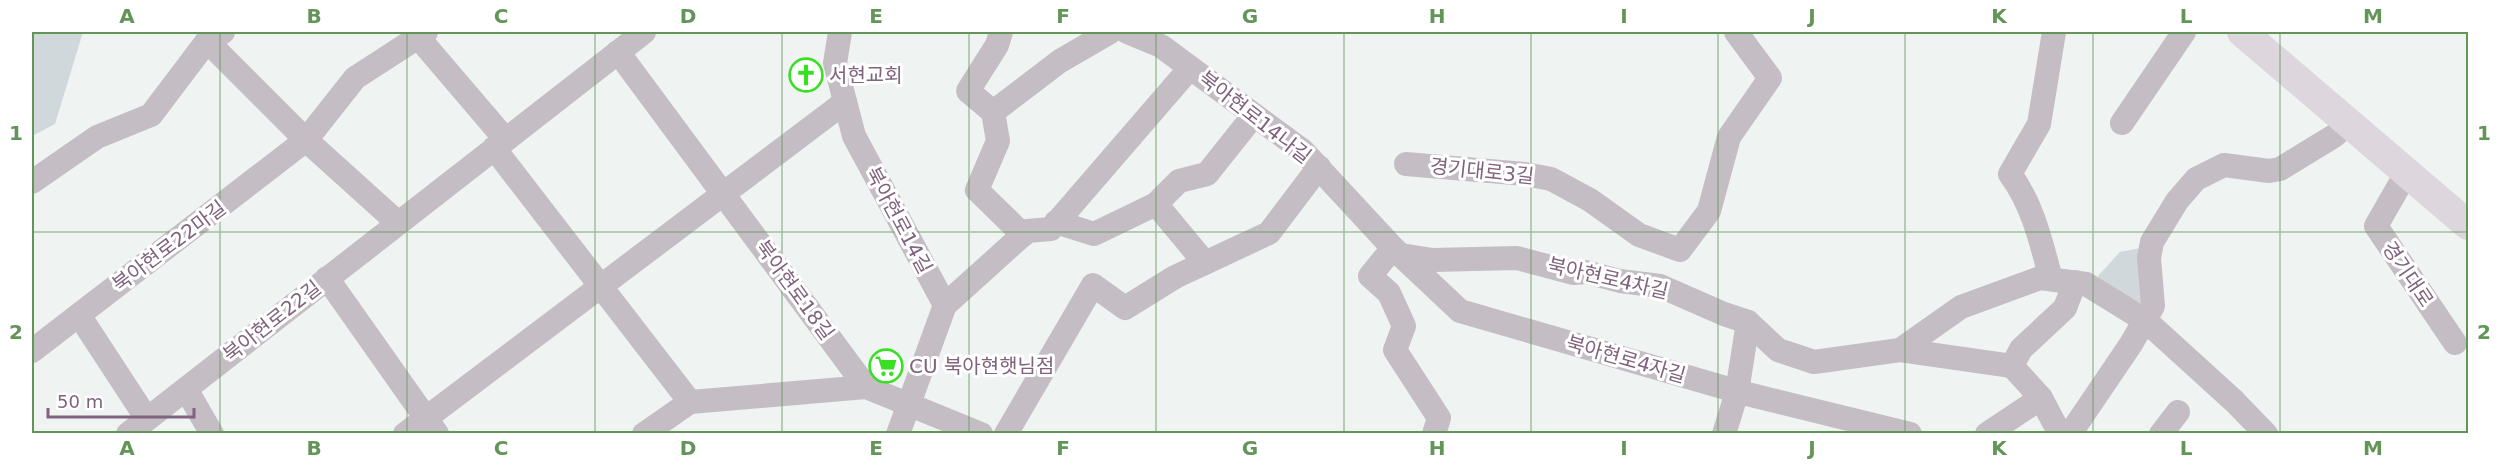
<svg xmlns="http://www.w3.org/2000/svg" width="2500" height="465" viewBox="0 0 2500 465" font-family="'DejaVu Sans','Noto Sans KR',sans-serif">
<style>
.green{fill:#d1d8db}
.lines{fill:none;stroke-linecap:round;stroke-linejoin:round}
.minor{stroke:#c4bdc3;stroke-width:24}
.major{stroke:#ded6dd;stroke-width:30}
.grid{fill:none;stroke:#639559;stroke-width:1.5;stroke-opacity:0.55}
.labels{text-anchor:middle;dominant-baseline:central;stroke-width:6;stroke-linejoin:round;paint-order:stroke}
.poi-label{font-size:20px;fill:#80637d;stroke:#fff;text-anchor:start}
.street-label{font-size:20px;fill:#80637d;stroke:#fff}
.neatline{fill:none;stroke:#639559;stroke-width:2}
.grid-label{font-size:20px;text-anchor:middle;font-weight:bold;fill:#639559}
</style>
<rect width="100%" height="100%" fill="#eff4f2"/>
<g class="green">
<path d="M 32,32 L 83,32 L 55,124 L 32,136 Z"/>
<path d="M 2146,247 L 2149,308 L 2100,281 L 2098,276 L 2120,252 Z"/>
</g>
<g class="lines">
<g class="minor">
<path d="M 840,32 L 835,63 L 854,136 L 945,305 L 898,434"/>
<path d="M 1127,32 L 1161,46 L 1303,151 L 1393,248 L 1460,311 L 1743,393 L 1910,434"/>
<path d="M 418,37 L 505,139"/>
<path d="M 207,41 L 306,140 L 398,223"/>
<path d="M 618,52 L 866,387"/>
<path d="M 993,112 L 968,91 L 997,45 L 1001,32"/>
<path d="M 2122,123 L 2184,32"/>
<path d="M 494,148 L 690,402"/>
<path d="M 1406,164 L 1525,174 L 1551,179 L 1590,200 L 1639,235 L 1680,250 L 1709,211 L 1729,137 L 1770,78 L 1736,32"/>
<path d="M 2407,172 L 2376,226 L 2455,343"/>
<path d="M 32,182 L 97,137 L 151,115 L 207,41 L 223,32"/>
<path d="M 1156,204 L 1205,263"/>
<path d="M 1056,222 L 1094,234 L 1156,204 L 1179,181 L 1207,174 L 1254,115"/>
<path d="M 1023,235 L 977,190 L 998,141 L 993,112 L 1060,61 L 1110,32"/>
<path d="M 1393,248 L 1370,276 L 1389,293 L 1404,326 L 1395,350 L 1439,418 L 1434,434"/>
<path d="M 1401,255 L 1433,260 L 1517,258 L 1573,273 L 1586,272 L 1620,281 L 1660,286 L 1724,314 L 1748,322 L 1778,350 L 1814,362 L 1900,350 L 2012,366"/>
<path d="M 327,278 L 437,434"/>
<path d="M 2051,279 C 2041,242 2033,205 2010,174 L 2039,124 L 2054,32"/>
<path d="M 945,305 L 1027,231 L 1051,229 L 1190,68"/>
<path d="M 79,315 L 147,419"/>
<path d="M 1900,350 L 1961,307 L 2040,278 L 2086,284 L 2146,321 L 2234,401 L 2266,434"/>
<path d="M 32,351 L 306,140 L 355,78 L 426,32"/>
<path d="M 2012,366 L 2021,349 L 2065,308 L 2075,282"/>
<path d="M 2012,366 L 2041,398 L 2060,434"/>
<path d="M 186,389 L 212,434"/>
<path d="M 128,434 L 644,32"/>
<path d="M 405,434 L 845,102"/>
<path d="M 644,434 L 690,402 L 866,387 L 981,434"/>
<path d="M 1006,434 L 1093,285 L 1125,308 L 1175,277 L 1269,233 L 1319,167"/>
<path d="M 1724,434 L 1737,392 L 1748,322"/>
<path d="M 1987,434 L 2041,398"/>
<path d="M 2070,434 L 2131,344 L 2153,306 L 2149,258 L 2152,242 L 2177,201 L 2196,179 L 2224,165 L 2269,171 L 2280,169 L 2334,136 L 2349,123"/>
<path d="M 2161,434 L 2178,412"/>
</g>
<path class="major" d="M 2242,32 L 2468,225"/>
</g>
<path class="grid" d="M 220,32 L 220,434M 407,32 L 407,434M 595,32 L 595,434M 782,32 L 782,434M 969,32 L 969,434M 1156,32 L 1156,434M 1344,32 L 1344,434M 1531,32 L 1531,434M 1718,32 L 1718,434M 1905,32 L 1905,434M 2093,32 L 2093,434M 2280,32 L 2280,434M 32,232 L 2468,232"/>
<defs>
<symbol id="church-ring" viewBox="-11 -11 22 22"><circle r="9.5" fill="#fff" stroke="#38e023" stroke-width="1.5"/><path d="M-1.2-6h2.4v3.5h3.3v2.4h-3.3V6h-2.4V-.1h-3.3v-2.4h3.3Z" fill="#38e023"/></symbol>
<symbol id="supermarket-ring" viewBox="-11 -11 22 22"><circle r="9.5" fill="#fff" stroke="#38e023" stroke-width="1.5"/><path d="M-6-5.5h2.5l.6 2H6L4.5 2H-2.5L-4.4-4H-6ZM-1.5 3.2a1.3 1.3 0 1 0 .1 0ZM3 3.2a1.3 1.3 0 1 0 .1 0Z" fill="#38e023"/></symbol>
</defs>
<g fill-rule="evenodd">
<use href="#church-ring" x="787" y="56" width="38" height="38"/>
<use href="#supermarket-ring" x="867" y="347" width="38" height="38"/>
</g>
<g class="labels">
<g class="poi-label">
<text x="829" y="75">서현교회</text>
<text x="909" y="366">CU 북아현햇님점</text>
</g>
<g class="street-label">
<text transform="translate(1255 117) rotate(38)">북아현로14나길</text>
<text transform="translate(1482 171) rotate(6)">경기대로3길</text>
<text transform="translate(899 220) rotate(62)">북아현로14길</text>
<text transform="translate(169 246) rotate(-37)">북아현로22마길</text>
<text transform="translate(2408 274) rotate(56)">경기대로</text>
<text transform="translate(1608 278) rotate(13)">북아현로4차길</text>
<text transform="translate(795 290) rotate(54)">북아현로18길</text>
<text transform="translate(272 321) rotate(-38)">북아현로22길</text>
<text transform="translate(1626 359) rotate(16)">북아현로4자길</text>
</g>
</g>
<rect width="2500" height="465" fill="none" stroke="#ffffff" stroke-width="66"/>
<path d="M48 408v9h146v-9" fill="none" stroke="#80637d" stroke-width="3"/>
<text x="57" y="408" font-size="18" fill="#80637d" stroke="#ffffff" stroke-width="4.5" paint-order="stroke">50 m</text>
<rect x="33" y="33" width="2434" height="399" class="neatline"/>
<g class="grid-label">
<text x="127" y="23">A</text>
<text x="314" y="23">B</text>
<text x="501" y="23">C</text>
<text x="688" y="23">D</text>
<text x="876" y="23">E</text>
<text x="1063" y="23">F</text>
<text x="1250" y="23">G</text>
<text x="1437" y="23">H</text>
<text x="1624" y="23">I</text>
<text x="1812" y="23">J</text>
<text x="1999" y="23">K</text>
<text x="2186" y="23">L</text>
<text x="2373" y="23">M</text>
<text x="16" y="140">1</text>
<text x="2484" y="140">1</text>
<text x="16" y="339">2</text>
<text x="2484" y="339">2</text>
<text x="127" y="455">A</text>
<text x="314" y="455">B</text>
<text x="501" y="455">C</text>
<text x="688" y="455">D</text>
<text x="876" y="455">E</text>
<text x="1063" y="455">F</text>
<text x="1250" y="455">G</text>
<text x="1437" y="455">H</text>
<text x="1624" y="455">I</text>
<text x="1812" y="455">J</text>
<text x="1999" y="455">K</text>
<text x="2186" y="455">L</text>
<text x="2373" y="455">M</text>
</g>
</svg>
